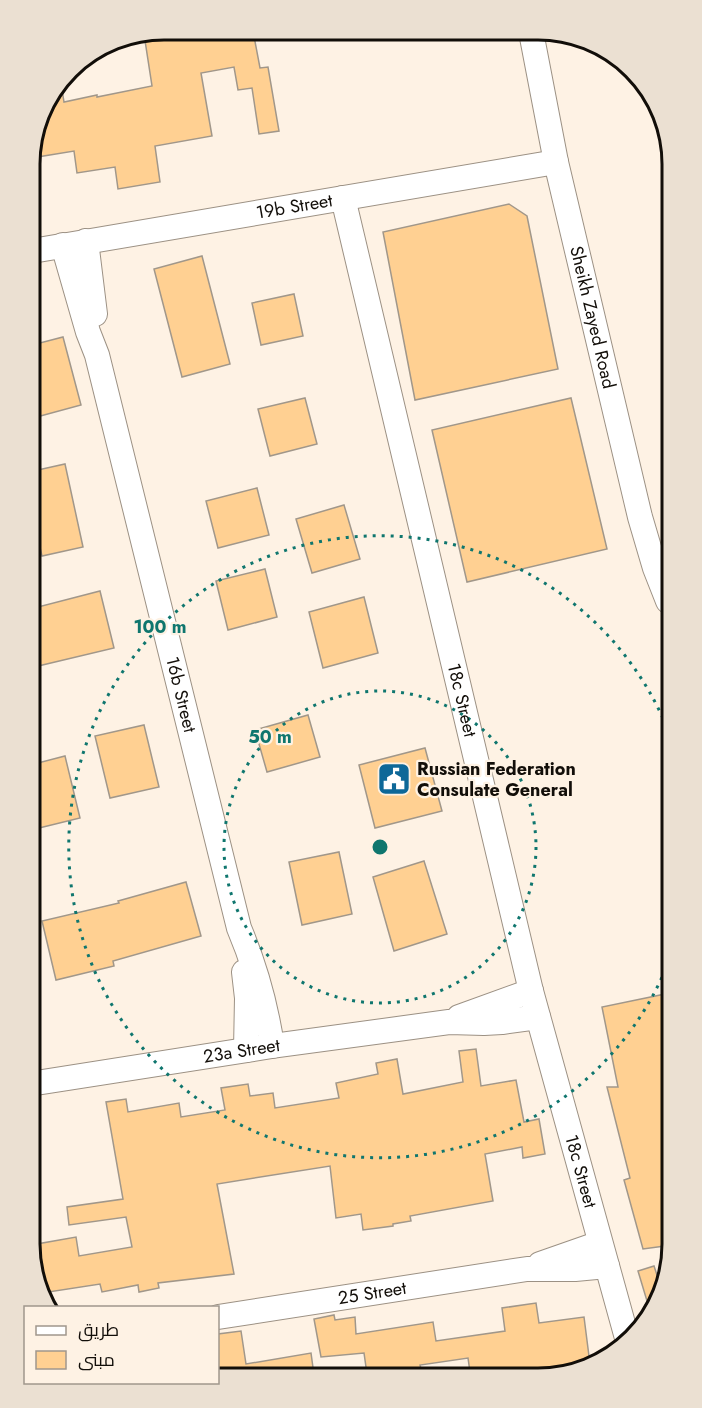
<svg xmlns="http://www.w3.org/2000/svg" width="702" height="1408" viewBox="0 0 702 1408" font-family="Jost,Cairo,sans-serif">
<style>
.building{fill:#ffd092;stroke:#a1978a;stroke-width:1.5}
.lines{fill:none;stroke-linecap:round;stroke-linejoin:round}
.street-casing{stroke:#9c9184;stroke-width:26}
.street{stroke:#fff;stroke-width:24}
.ring{fill:none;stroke:#0f766e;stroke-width:3;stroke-dasharray:3 6}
.labels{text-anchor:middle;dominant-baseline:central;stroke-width:4.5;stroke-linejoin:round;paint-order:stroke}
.street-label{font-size:18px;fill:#120e09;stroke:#fef2e4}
.poi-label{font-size:18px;font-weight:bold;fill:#120e09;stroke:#fef2e4;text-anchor:start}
.rim{fill:none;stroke:#120e09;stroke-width:3}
.centre{fill:#0f766e;stroke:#fef2e4;stroke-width:3}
.ring-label{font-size:18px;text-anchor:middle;font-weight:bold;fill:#0f766e;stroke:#fef2e4;stroke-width:4.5;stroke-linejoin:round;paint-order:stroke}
</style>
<rect width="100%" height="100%" fill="#fef2e4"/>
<g class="building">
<path d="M 165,30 L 253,31 L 260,68 L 268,67 L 279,131 L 259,134 L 252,88 L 238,90 L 234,67 L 201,73 L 212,136 L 155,146 L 160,182 L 118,189 L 115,167 L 77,173 L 74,151 L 31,158 L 31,147 L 44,105 L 61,83 L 64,102 L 97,95 L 97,97 L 152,86 L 144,34 Z"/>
<path d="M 509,204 L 527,216 L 558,369 L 415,400 L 383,232 Z"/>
<path d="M 202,256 L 230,364 L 182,377 L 154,269 Z"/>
<path d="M 294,294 L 303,336 L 261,345 L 252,303 Z"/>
<path d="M 63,337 L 81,405 L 33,418 L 32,345 Z"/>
<path d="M 305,398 L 317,444 L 270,456 L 258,409 Z"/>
<path d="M 571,398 L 607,549 L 467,582 L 432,430 Z"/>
<path d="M 65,464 L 83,547 L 42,556 L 33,518 L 33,471 Z"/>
<path d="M 257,488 L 269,535 L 218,548 L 206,501 Z"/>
<path d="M 344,505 L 360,559 L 312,573 L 296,519 Z"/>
<path d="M 265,569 L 277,617 L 228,630 L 216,581 Z"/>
<path d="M 100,591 L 114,648 L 34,667 L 34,608 Z"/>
<path d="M 364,597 L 378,653 L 323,668 L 309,612 Z"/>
<path d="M 308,715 L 320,757 L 267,772 L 255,730 Z"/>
<path d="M 144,725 L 159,787 L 110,798 L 95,736 Z"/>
<path d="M 425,748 L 442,811 L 375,828 L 359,765 Z"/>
<path d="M 65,756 L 80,818 L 35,829 L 34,764 Z"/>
<path d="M 339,852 L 352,914 L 302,925 L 289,862 Z"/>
<path d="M 424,861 L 447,934 L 394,951 L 373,877 Z"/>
<path d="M 186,882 L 201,936 L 113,961 L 114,966 L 56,980 L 42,921 L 119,903 L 118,901 Z"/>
<path d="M 670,993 L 672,1245 L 643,1249 L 624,1180 L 630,1178 L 607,1087 L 618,1087 L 602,1007 Z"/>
<path d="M 476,1049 L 481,1086 L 516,1080 L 524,1122 L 539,1119 L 545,1154 L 523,1158 L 522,1147 L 485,1154 L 493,1201 L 410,1216 L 411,1221 L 393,1224 L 393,1226 L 363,1230 L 361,1214 L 336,1218 L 330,1166 L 217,1184 L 234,1274 L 158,1283 L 159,1288 L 139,1292 L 138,1285 L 102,1292 L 100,1284 L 42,1293 L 37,1286 L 37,1244 L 76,1237 L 79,1256 L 132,1247 L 126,1217 L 69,1225 L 67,1207 L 123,1199 L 106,1102 L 126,1099 L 128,1112 L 179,1103 L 181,1117 L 225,1110 L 221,1088 L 248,1084 L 250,1096 L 273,1093 L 275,1108 L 339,1098 L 336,1083 L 378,1074 L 376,1063 L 397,1059 L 403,1094 L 463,1082 L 459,1051 Z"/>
<path d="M 654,1266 L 660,1284 L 650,1311 L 638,1271 Z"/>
<path d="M 536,1303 L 539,1323 L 584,1317 L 590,1364 L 585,1367 L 559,1371 L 470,1372 L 468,1358 L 420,1365 L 422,1373 L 367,1374 L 364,1353 L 321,1357 L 314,1319 L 334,1315 L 335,1320 L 355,1317 L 356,1334 L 433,1322 L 436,1341 L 505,1331 L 502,1308 Z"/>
<path d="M 241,1331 L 246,1364 L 311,1353 L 314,1375 L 218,1376 L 218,1334 Z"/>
</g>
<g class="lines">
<defs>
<g id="street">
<path id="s1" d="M 531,32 L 556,162 L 640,517 L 655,568 L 668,601"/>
<path id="s2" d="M 343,198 L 531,991 L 627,1338"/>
<path d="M 86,241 L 95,314"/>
<path id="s3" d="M 63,245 L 88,332 L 97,355 L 239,928 C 255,966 266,1005 272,1046"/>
<path id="s4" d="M 32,251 L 556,162"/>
<path d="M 244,972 L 247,998 L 246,1050"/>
<path d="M 459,1017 L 531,991"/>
<path id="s5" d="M 36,1083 L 272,1046 L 449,1022 L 484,1023 L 502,1022 L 538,1017"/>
<path d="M 540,1264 L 600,1243"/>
<path id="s6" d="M 218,1317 L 527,1269 L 575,1269 L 607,1266"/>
</g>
</defs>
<use href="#street" class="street-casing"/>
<use href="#street" class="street"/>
</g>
<g class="ring">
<circle cx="380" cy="847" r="156"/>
<path d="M669 961A311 311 0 1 1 668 730"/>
</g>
<defs>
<symbol id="civic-square" viewBox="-11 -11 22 22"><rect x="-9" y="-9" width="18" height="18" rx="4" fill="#0e6898" stroke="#fef2e4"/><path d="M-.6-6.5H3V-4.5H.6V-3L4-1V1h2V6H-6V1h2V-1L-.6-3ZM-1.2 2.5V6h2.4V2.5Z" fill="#fff"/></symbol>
</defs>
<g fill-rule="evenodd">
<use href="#civic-square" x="375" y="760" width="38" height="38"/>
</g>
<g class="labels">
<g class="street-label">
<text stroke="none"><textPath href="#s4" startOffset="266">19b Street</textPath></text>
<text stroke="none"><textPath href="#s1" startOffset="292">Sheikh Zayed Road</textPath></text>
<text stroke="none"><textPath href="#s3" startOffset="465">16b Street</textPath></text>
<text stroke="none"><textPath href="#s2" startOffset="516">18c Street</textPath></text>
<text stroke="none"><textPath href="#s5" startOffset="208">23a Street</textPath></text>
<text stroke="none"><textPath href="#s2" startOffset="1002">18c Street</textPath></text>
<text stroke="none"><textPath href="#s6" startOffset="156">25 Street</textPath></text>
</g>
<g class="poi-label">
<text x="417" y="769">Russian Federation<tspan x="417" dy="21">Consulate General</tspan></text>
</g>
</g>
<path d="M0 0H702V1408H0ZM164 40H538A124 124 0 0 1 662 164V1244A124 124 0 0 1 538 1368H164A124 124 0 0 1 40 1244V164A124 124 0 0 1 164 40Z" fill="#ebe0d2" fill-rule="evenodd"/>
<path class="rim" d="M164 40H538A124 124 0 0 1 662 164V1244A124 124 0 0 1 538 1368H164A124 124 0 0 1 40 1244V164A124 124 0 0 1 164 40Z"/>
<circle cx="380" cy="847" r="9" class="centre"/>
<g class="ring-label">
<text x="160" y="633">100 m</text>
<text x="270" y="743">50 m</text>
</g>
<rect x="24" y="1306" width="195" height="78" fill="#fef2e4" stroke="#a0978c" stroke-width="1.5"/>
<rect x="36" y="1326" width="30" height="9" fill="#ffffff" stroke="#a0978c" stroke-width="1.5"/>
<text x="78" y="1336" font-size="18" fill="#120e09">طريق</text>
<rect x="36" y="1351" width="30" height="18" fill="#ffd092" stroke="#a0978c" stroke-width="1.5"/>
<text x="78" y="1366" font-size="18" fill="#120e09">مبنى</text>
</svg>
